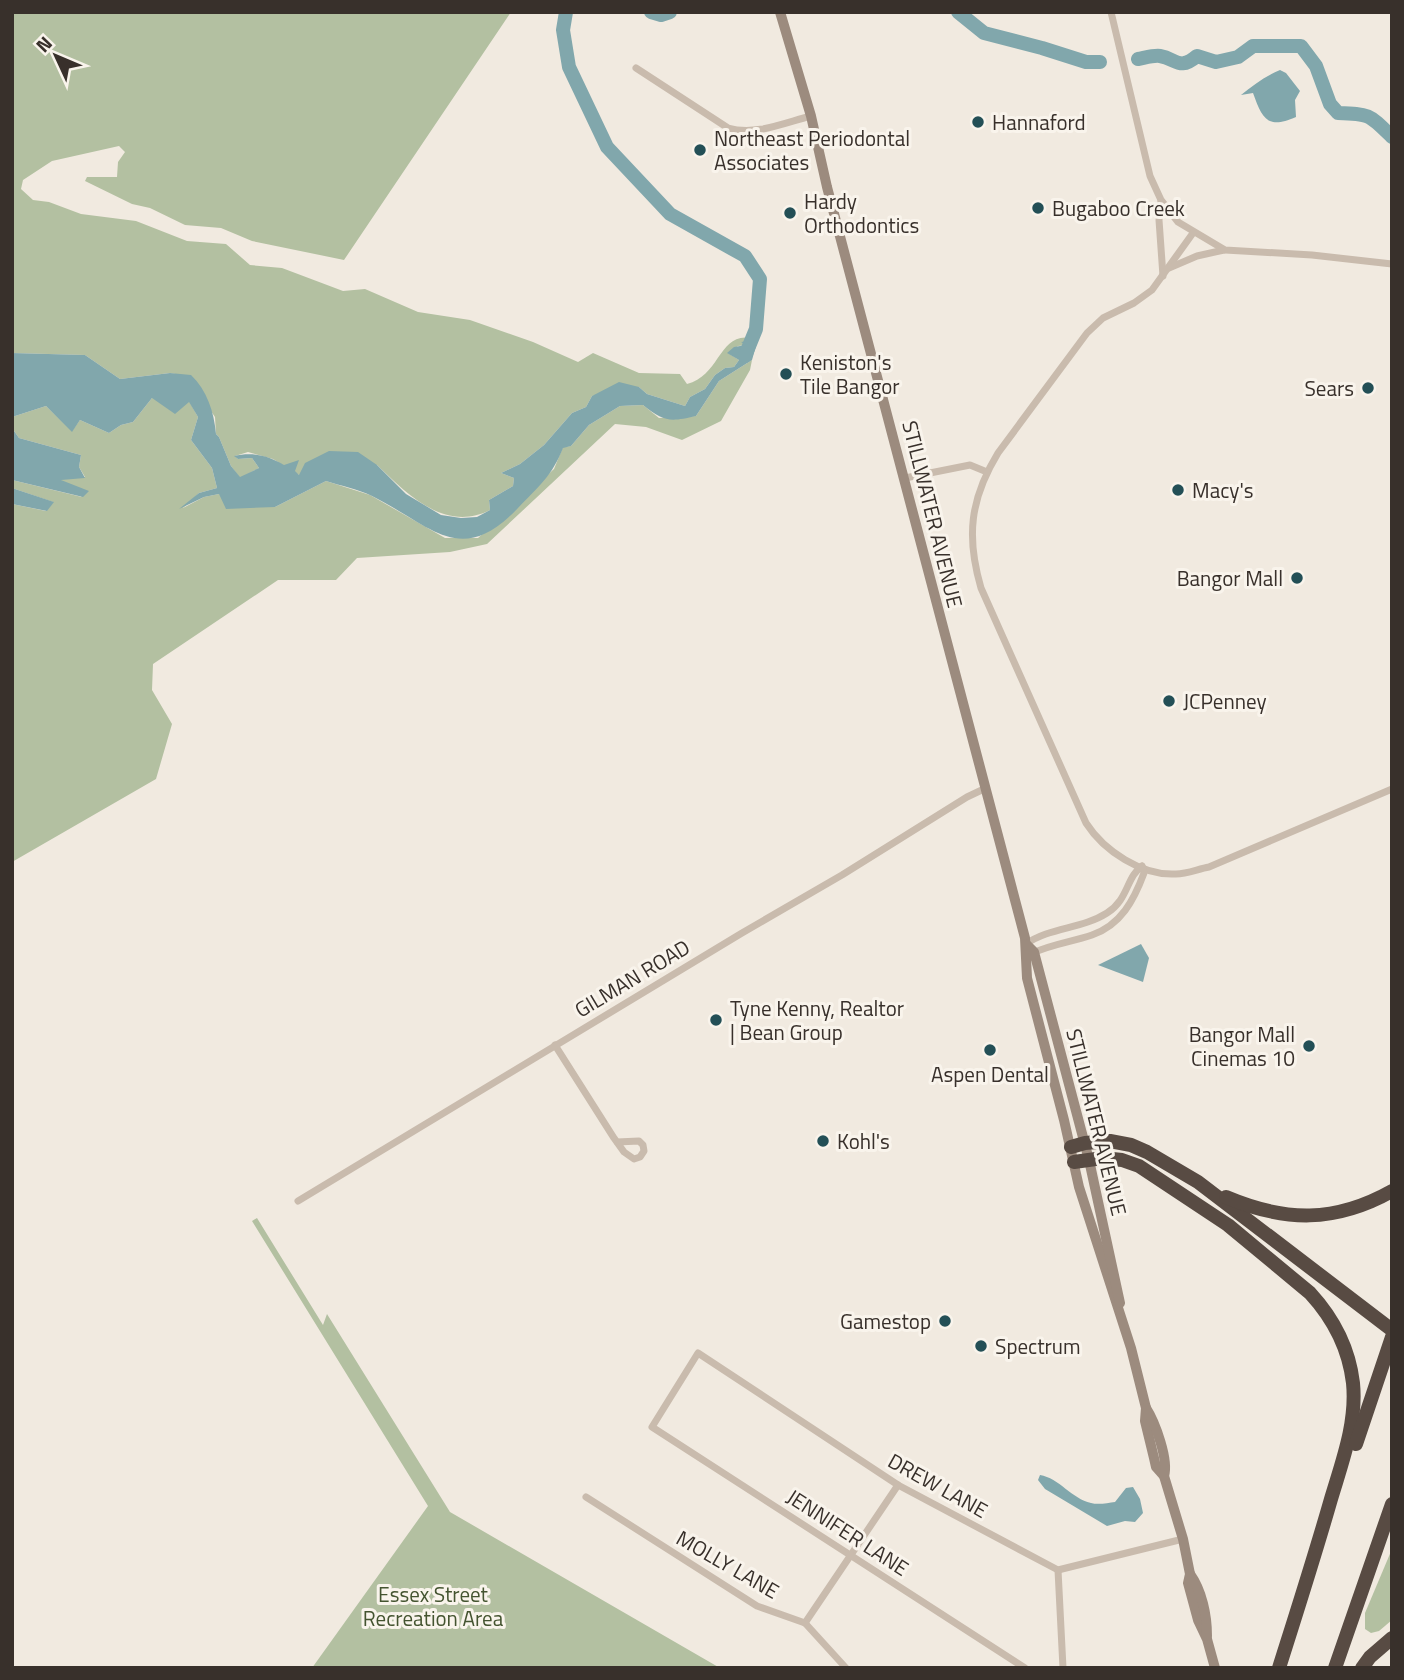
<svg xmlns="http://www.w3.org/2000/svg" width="1404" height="1680" viewBox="0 0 1404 1680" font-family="'Titillium Web',sans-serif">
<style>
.green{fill:#b3c0a1}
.water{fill:#81a7ac}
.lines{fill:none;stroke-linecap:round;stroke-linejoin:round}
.river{stroke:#81a7ac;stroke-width:14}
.minor{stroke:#c9bbad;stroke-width:7}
.secondary{stroke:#9c8b7e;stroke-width:10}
.motorway{stroke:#584b43;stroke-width:14}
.poi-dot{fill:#234f56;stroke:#f9f4ec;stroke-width:2.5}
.labels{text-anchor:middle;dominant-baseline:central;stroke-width:6;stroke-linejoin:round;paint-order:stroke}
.poi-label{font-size:21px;fill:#38302b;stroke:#f9f4ec;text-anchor:start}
.street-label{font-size:21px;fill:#38302b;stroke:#f9f4ec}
.park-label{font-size:21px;fill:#445430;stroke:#f9f4ec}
</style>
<rect width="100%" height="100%" fill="#f1eae0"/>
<g class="green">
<path d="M 12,12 L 511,12 L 344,260 L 252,241 L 221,228 L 185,225 L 150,208 L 132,204 L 85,181 L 87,177 L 117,177 L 118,162 L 125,152 L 119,146 L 52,161 L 23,180 L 21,189 L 33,200 L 49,202 L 81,214 L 136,221 L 187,241 L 226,244 L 250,265 L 282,268 L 343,291 L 365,289 L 418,312 L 470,320 L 533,342 L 578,362 L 593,353 L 639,373 L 680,374 L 687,384 C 720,376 719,333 750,338 L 747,345 L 738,346 L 728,353 L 739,360 L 734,367 L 725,368 L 715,375 L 705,389 L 690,397 L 685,406 L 647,394 L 639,387 L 592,396 L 586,407 L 572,413 L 544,445 L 520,464 L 501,473 L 514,478 L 513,486 L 489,500 L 490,510 C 445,533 407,494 377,465 L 299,475 L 273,459 L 248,452 L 235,456 L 238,459 L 252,458 L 259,468 L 240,478 L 231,466 L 219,437 L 216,434 L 215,417 L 187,376 L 170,373 L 120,379 L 85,355 L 12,353 Z"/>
<path d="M 752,360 L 750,370 L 721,421 L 682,440 L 646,427 L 615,424 L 487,544 L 450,552 L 357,558 L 336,580 L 278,580 L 153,664 L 152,690 L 172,724 L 156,779 L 12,862 L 12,504 L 46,511 L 53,502 L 12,488 L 12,480 L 82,497 L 59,479 L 85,477 L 79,467 L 81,455 L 19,438 L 12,428 L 12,417 L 46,406 L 72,431 L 80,420 L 109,433 L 121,425 L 133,422 L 152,398 L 189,401 L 198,417 L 191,440 L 212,468 L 217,488 L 199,493 L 183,508 L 204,497 L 219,494 L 275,507 L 326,481 L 370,495 L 445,538 L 478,538 L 554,469 L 563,447 L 571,446 L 589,425 L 620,406 L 643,405 L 659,418 L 696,416 L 719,381 Z"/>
<path d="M 257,1218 L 323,1325 L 327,1314 L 450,1512 L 720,1668 L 312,1668 L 428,1506 L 252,1221 Z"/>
<path d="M 1392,1549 L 1392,1620 L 1379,1631 L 1371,1633 L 1365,1629 L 1365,1613 Z"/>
</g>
<g class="water">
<path d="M 1280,70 L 1286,73 L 1300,91 L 1295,100 L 1296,117 C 1267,130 1262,118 1253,93 L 1241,95 C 1252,86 1265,76 1280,70 Z"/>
<path d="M 750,338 L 758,339 L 752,360 L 719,381 L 696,416 C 670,422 664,422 643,405 L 620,406 L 589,425 L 571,446 L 563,448 C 552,476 539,486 518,508 C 460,569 431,525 372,496 C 358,489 341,486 326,481 L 275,507 L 226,509 L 219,494 L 204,497 L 179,509 L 199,493 L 217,488 L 212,468 L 191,440 L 198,417 L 189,402 L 175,414 L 152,398 L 133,422 L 121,425 L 109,433 L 80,420 L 72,432 L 46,406 L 12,417 L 12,353 L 85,355 L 120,379 L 170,373 L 191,375 C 207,390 214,412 216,434 L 219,437 L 231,466 L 240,477 L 259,468 L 252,458 L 238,459 L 234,456 C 252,452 267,455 284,465 L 299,460 L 295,471 L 299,475 L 305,463 L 329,451 L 358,452 L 377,465 L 406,494 L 441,515 L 461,518 L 477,517 L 490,510 L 489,500 L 513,486 L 514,478 L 501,473 L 520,464 L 544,445 L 572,413 L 586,407 L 592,396 L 619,382 L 639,387 L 647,394 L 685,406 L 690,397 L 705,389 L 715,375 L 725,368 L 734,367 L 739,360 L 727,353 L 734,347 L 746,345 L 741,342 L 749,341 Z"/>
<path d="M 12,428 L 19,438 L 81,455 L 79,467 L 85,478 L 61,480 L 89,491 L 83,497 L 12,480 Z"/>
<path d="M 12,488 L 54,502 L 47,511 L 12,504 Z"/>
<path d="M 1141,944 L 1149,958 L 1143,982 L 1098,965 Z"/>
<path d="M 1040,1475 C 1059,1478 1072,1499 1091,1503 C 1098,1505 1108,1503 1115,1502 L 1126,1488 L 1133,1487 L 1140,1499 L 1143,1513 L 1135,1522 L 1125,1521 L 1107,1526 L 1045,1489 L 1038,1480 Z"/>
</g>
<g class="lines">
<g class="river">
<path d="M 566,12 L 563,30 L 569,67 L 607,147 L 670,214 L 745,256 L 760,279 L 756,329 L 745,356"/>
<path d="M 651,12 L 661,15 L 670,12"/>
<path d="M 958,12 L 984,33 L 1042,48 L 1086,62 L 1100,62"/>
<path d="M 1138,59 C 1144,58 1154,55 1160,56 C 1177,59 1179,71 1197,56 L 1216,62 L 1238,57 L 1253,46 L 1301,46 L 1316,66 L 1330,104 L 1338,113 C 1370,114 1369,114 1392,137"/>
</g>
<g class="minor">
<path d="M 1111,12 L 1150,176 L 1161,200 L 1178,222 L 1225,250 L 1312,255 L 1392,264"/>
<path d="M 636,68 L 728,128 C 755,136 784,123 811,116"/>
<path d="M 1161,201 L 1159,220 L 1163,276"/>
<path d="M 1193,233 L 1152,290 L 1134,303 L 1103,318 L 1087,333 L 998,453 C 970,499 966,537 981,588 L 1086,823 C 1104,851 1142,876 1176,874 C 1187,874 1198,869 1209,867 L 1392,789"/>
<path d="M 1169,268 L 1197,256 L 1224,250"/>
<path d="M 905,478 L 970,465 L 987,472"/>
<path d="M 1026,944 C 1050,927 1082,929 1107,913 C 1129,899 1126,877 1142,866"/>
<path d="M 1033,953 C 1052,944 1072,942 1092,935 C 1121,925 1134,900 1144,873 L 1142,866"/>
<path d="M 555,1045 L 614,1138 L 624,1152 L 634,1159 L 640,1157 L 644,1151 L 643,1145 L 639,1141 L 617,1142"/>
<path d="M 298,1201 L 742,933 L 842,875 L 967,797 L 986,788"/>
<path d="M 586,1497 L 757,1606 L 805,1623 L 846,1668"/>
<path d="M 1058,1570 L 1063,1668"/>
<path d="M 805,1623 L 898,1485"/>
<path d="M 1025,1668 L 652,1427 L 698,1353 L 898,1485 L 1058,1570 L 1183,1539"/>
</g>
<g class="secondary">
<path d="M 780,12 L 811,116 L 827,187 L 1025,938 L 1027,978 L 1064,1120 L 1079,1187 L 1131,1348 L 1146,1408 L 1145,1421 L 1154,1458 L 1156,1467 L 1164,1476 L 1183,1539 L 1190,1574 L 1188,1583 L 1198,1620 L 1207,1639 L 1215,1668"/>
<path d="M 1026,944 L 1034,952 L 1089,1160 L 1120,1303"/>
<path d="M 1146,1408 C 1155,1422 1169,1460 1164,1476"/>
<path d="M 1190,1574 C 1202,1591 1207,1615 1207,1636"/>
</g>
<g class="motorway">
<path d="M 1071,1147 L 1085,1143 L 1110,1141 L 1131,1145 L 1147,1152 L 1198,1182 L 1392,1330"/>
<path d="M 1074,1162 L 1103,1158 L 1122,1160 L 1139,1166 L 1228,1225 L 1310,1293 C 1333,1318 1349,1349 1353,1383 C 1357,1423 1342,1462 1331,1499 C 1315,1555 1297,1611 1279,1668"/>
<path d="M 1226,1197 C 1285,1222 1335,1223 1392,1191"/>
<path d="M 1356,1444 L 1392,1337"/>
<path d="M 1335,1668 L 1392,1504"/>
<path d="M 1362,1668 L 1370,1657 L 1392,1638"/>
</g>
</g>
<g class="poi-dot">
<circle cx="978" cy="122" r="7"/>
<circle cx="700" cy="150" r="7"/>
<circle cx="1038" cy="208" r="7"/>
<circle cx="790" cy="213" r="7"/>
<circle cx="786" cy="374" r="7"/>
<circle cx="1368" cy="388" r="7"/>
<circle cx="1178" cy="490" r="7"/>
<circle cx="1297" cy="578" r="7"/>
<circle cx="1169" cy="701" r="7"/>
<circle cx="716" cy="1020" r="7"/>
<circle cx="1309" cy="1046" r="7"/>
<circle cx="990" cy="1050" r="7"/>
<circle cx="823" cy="1141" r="7"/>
<circle cx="945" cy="1321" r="7"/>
<circle cx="981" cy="1346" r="7"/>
</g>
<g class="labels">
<g class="poi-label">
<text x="992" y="122">Hannaford</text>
<text x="714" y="138">Northeast Periodontal<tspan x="714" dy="24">Associates</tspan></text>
<text x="804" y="201">Hardy<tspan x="804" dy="24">Orthodontics</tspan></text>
<text x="1052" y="208">Bugaboo Creek</text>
<text x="800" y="362">Keniston's<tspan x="800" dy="24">Tile Bangor</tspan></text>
<text x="1354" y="388" text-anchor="end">Sears</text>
<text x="1192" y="490">Macy's</text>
<text x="1283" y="578" text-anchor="end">Bangor Mall</text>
<text x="1183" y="701">JCPenney</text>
<text x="730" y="1008">Tyne Kenny, Realtor<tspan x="730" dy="24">| Bean Group</tspan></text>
<text x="1295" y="1034" text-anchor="end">Bangor Mall<tspan x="1295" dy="24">Cinemas 10</tspan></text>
<text x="990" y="1074" text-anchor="middle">Aspen Dental</text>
<text x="837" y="1141">Kohl's</text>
<text x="931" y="1321" text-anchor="end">Gamestop</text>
<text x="995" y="1346">Spectrum</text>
</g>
<g class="street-label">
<text transform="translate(933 514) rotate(76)">STILLWATER AVENUE</text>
<text transform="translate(632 978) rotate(-31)">GILMAN ROAD</text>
<text transform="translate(1097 1122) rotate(76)">STILLWATER AVENUE</text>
<text transform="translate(938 1485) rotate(29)">DREW LANE</text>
<text transform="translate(848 1532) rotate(33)">JENNIFER LANE</text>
<text transform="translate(728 1564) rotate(30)">MOLLY LANE</text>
</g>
<g class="park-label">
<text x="433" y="1594">Essex Street<tspan x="433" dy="24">Recreation Area</tspan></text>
</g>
</g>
<rect width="1404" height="1680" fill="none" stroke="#38302b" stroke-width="28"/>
<g transform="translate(56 56) rotate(314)" stroke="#f9f4ec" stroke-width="5" paint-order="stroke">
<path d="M0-5L12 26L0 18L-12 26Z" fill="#38302b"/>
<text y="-10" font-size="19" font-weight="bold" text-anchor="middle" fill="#38302b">N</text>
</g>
</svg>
